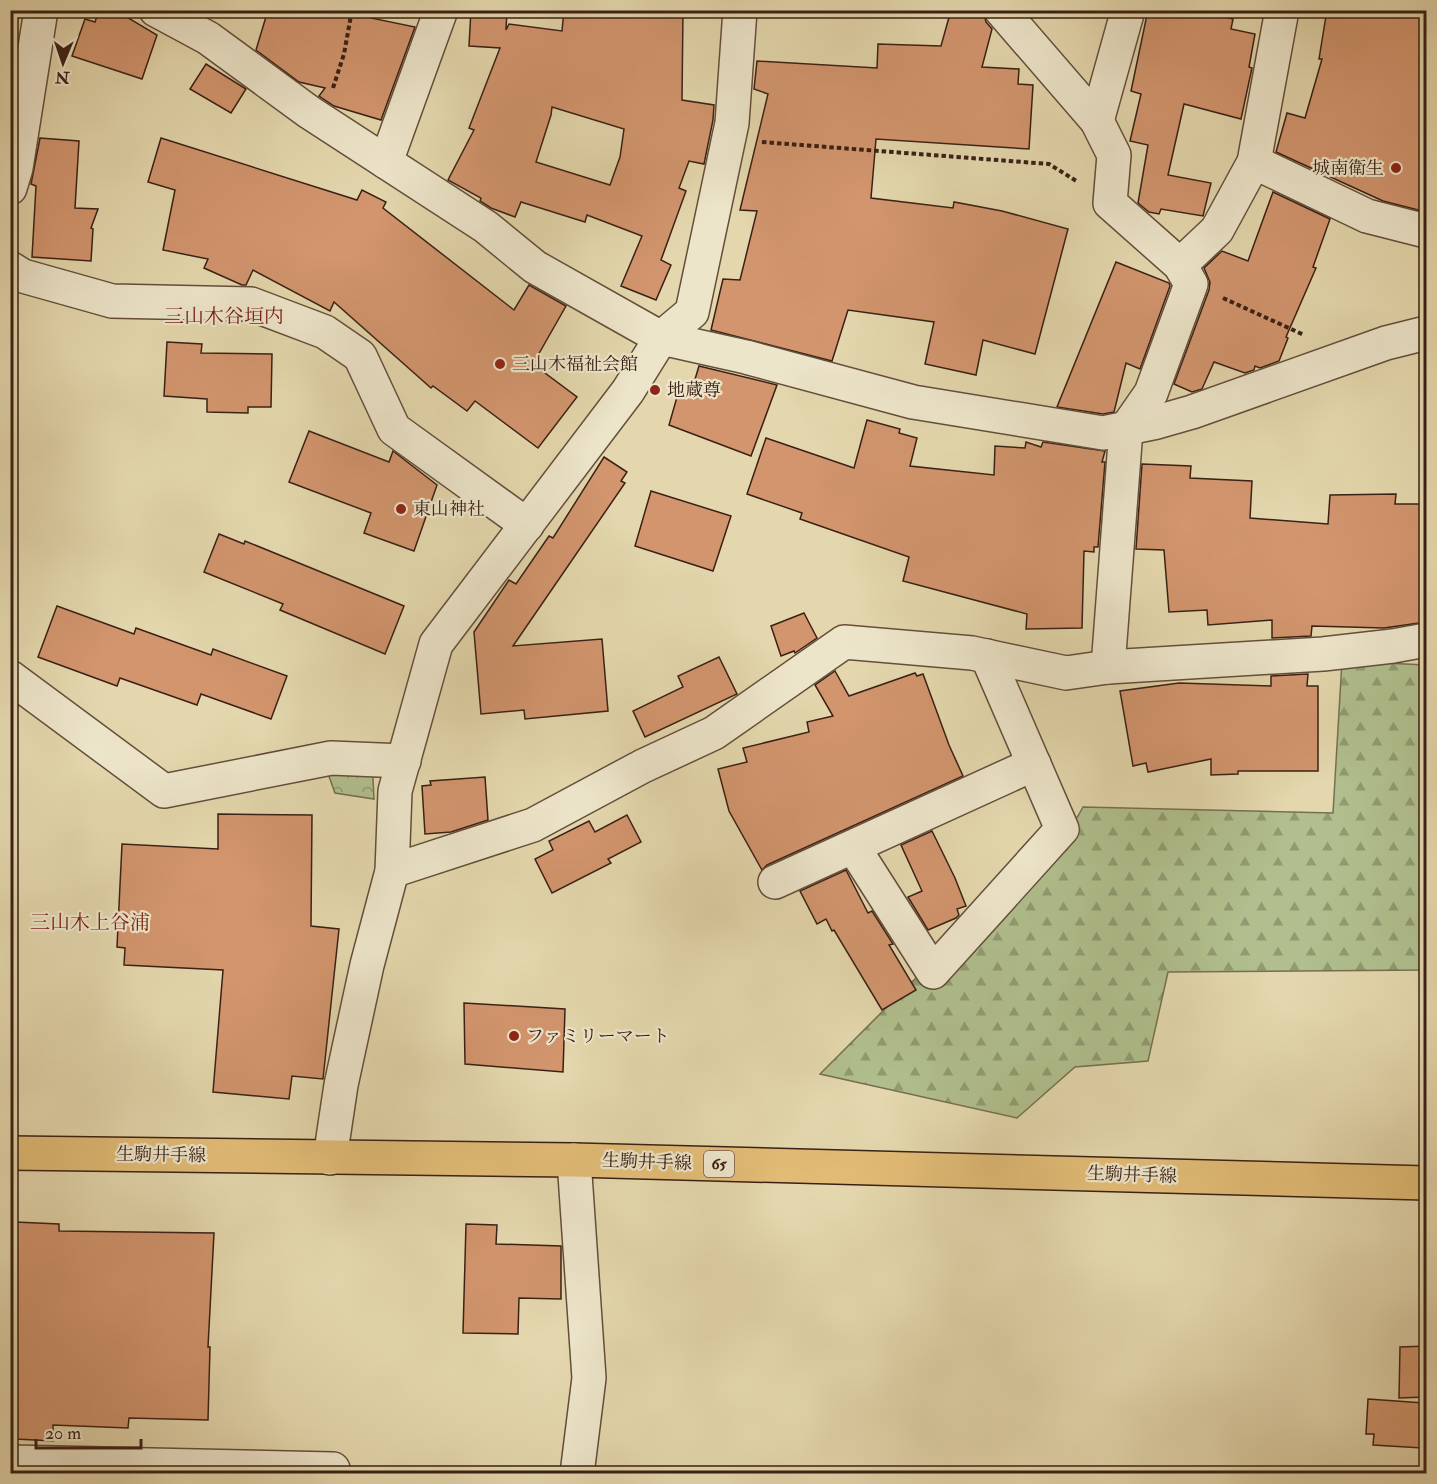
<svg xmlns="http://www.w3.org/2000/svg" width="1437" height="1484" viewBox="0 0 1437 1484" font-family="'IM FELL Double Pica','Noto Serif JP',serif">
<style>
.forest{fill:url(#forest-firs);stroke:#757051;stroke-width:1.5}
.park{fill:url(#park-crowns);stroke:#757051;stroke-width:1.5}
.building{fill:#d2956e;stroke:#3a2015;stroke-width:1.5;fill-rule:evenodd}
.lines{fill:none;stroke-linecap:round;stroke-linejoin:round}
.minor-casing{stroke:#644e3b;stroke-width:36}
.major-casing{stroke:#3a2015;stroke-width:36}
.path{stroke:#3a2015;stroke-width:4;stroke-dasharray:4.5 3;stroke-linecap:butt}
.minor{stroke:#ede5ca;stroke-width:33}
.major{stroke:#e2bc76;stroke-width:33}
.poi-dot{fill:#8f2418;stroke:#ede5ca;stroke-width:2}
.labels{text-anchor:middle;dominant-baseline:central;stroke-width:4.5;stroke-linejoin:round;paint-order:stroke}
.shield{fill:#ede5ca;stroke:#705b4b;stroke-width:1.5}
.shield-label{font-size:16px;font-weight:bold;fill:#3a2015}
.poi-label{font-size:18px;fill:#3a2015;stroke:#ede5ca;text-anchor:start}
.street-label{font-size:18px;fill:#3a2015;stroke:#ede5ca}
.neighbourhood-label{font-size:20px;fill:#7a1f14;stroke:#ede5ca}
</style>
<defs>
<pattern id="forest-firs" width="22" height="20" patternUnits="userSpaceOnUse" patternTransform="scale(1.5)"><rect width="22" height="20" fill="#b0bf8d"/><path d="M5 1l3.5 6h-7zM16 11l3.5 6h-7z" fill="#909b72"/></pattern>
<pattern id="park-crowns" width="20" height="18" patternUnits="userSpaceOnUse" patternTransform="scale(1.5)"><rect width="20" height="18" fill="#b0bf8d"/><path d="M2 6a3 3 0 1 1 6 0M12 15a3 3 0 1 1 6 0" fill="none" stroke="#909b72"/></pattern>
</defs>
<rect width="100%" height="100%" fill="#e4d7ad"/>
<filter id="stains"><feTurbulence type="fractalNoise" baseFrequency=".00333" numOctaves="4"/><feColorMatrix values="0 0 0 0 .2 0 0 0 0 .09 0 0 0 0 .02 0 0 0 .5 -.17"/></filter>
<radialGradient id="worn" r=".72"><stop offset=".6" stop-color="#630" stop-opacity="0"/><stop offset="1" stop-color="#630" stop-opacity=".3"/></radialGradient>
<path class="forest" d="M 1342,661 L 1426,665 L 1426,970 L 1168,972 L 1148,1061 L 1075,1067 L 1017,1118 L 820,1074 L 1078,816 L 1083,807 L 1333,813 Z"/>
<path class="park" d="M 372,759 L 374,799 L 335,793 L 326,768 Z"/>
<g class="building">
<path d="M 99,10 L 115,10 L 157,35 L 142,79 L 72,56 L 85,19 L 95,22 Z"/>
<path d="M 268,10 L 372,10 L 371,18 L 415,27 L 381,120 L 334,106 L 319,96 L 325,88 L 299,82 L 256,50 Z"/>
<path d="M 471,10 L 507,10 L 506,30 L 509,24 L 562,31 L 564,10 L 683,10 L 682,100 L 714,105 L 713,120 L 704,164 L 689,161 L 679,188 L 686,191 L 661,260 L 671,265 L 656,300 L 621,286 L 642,236 L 587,215 L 585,222 L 521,202 L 515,217 L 491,208 L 480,201 L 481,198 L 448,180 L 474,130 L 469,128 L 500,48 L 469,46 ZM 552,107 L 624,129 L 620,157 L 610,185 L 536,162 L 551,115 Z"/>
<path d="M 951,10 L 983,10 L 986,22 L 992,29 L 982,67 L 1019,69 L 1018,84 L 1033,85 L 1029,149 L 876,139 L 871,198 L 953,208 L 954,202 L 1002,211 L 1068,229 L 1035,354 L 983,340 L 976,375 L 925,364 L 934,322 L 848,310 L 832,361 L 711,330 L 723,279 L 740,280 L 757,211 L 740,210 L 768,94 L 754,89 L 757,61 L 877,68 L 878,44 L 941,46 Z"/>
<path d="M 1148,10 L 1206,10 L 1205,13 L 1233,19 L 1231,29 L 1255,34 L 1249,67 L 1252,68 L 1241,119 L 1184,104 L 1168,175 L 1211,183 L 1203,216 L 1161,209 L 1159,214 L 1149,212 L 1138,203 L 1148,145 L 1130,141 L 1141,94 L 1131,91 Z"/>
<path d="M 1327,10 L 1426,10 L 1426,212 L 1383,201 L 1276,152 L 1287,113 L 1305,118 L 1322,59 L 1319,59 Z"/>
<path d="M 206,64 L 246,89 L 231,113 L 190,89 Z"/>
<path d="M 40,138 L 79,141 L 75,208 L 98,209 L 91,228 L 93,229 L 91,261 L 32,257 L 36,186 L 31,184 Z"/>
<path d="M 161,138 L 357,200 L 362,190 L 386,202 L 383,208 L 514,310 L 529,285 L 566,306 L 533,364 L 577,397 L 538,448 L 475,401 L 467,411 L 433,386 L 431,388 L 334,302 L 330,311 L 253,270 L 246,285 L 242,285 L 204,268 L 208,259 L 163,250 L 175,190 L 148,182 Z"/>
<path d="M 1273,192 L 1330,219 L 1313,267 L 1316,268 L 1286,337 L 1288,338 L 1279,361 L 1260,368 L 1255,366 L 1254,370 L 1245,373 L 1214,362 L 1202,389 L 1192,392 L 1174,384 L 1209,290 L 1210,282 L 1204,268 L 1222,251 L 1248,261 Z"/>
<path d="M 1116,262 L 1169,283 L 1170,286 L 1140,369 L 1126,363 L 1114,412 L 1103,414 L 1057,407 Z"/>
<path d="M 167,342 L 202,344 L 201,353 L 272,354 L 271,407 L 248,407 L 248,413 L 207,412 L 207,399 L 164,396 Z"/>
<path d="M 699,366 L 777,385 L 751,456 L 669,425 L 679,390 L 690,396 Z"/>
<path d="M 867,420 L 900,429 L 899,433 L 917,438 L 910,466 L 994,475 L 995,446 L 1025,448 L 1026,442 L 1041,447 L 1043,442 L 1105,451 L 1102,462 L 1105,462 L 1098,547 L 1094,547 L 1094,552 L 1084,551 L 1082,628 L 1026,629 L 1027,614 L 903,581 L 909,557 L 800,519 L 802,513 L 747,494 L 766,438 L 854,468 Z"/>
<path d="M 309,431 L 389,462 L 393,451 L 437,485 L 414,551 L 364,533 L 371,513 L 289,482 Z"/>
<path d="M 604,457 L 627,472 L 621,481 L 625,483 L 513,646 L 602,639 L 608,711 L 525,719 L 524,710 L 481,714 L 474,632 L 509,580 L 516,584 L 549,536 L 553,538 Z"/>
<path d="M 1142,464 L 1191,466 L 1190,478 L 1252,481 L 1250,518 L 1328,524 L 1330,495 L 1396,494 L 1395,504 L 1426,504 L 1426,622 L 1384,628 L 1312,626 L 1311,636 L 1272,638 L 1272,620 L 1208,625 L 1207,610 L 1169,612 L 1164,550 L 1136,549 Z"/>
<path d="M 651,491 L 731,516 L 713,571 L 635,546 Z"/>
<path d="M 219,534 L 244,544 L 245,541 L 404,606 L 385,654 L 280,610 L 283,604 L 204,572 Z"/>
<path d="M 57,606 L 134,634 L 136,628 L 211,655 L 213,649 L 287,676 L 271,719 L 201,694 L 197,705 L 120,678 L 117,686 L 38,657 Z"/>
<path d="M 804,613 L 817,638 L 795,653 L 794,651 L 781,656 L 771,626 Z"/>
<path d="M 719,657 L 737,694 L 645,737 L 633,711 L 683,687 L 678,676 Z"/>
<path d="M 835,671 L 849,696 L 915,673 L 917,676 L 923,674 L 949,745 L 963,776 L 767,865 L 762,870 L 729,811 L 718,769 L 747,762 L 743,748 L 809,732 L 807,722 L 833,716 L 815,685 Z"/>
<path d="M 1308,674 L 1307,686 L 1318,686 L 1318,771 L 1238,771 L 1238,774 L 1211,775 L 1211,759 L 1148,772 L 1146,763 L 1133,766 L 1120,691 L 1179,683 L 1271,686 L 1271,676 Z"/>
<path d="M 485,777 L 488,820 L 451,832 L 425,834 L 422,786 L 431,785 L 430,781 Z"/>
<path d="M 218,814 L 312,815 L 311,926 L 339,929 L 323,1079 L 292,1076 L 289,1099 L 213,1092 L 223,970 L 124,965 L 125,948 L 117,947 L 122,844 L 218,849 Z"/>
<path d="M 627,815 L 641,842 L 608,859 L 611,863 L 552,893 L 535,859 L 553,850 L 549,841 L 589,821 L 595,832 Z"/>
<path d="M 932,831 L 955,878 L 966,906 L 957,909 L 959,915 L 956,918 L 928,930 L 908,897 L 922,891 L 901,845 Z"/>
<path d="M 846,870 L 868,913 L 872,911 L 893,944 L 889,945 L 916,990 L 882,1010 L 834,930 L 832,931 L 826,919 L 817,924 L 800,891 Z"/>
<path d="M 464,1003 L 565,1009 L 563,1072 L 465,1064 Z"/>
<path d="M 15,1222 L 59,1224 L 59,1231 L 214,1233 L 208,1347 L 210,1347 L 208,1420 L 129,1418 L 128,1428 L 53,1425 L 53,1441 L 16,1439 L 17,1311 L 12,1310 Z"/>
<path d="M 466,1224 L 497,1225 L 496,1244 L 561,1246 L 561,1299 L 519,1298 L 518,1334 L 463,1333 Z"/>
<path d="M 1426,1346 L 1426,1397 L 1399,1398 L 1400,1347 Z"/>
<path d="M 1368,1399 L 1424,1403 L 1422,1448 L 1373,1445 L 1374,1434 L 1366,1434 Z"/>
</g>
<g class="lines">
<defs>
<g id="minor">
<path d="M 156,10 L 208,38 L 309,112 L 486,227 L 535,267 L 661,338 L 746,357 L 913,402 L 1103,433 L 1157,422 L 1192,412 L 1386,343 L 1426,333"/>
<path d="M 1001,10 L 1097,121 L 1114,155 L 1110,203 L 1180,265 L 1191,284 L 1151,393 L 1126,429 L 1108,667"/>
<path d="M 1097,121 L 1128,10"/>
<path d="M 386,162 L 441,10"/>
<path d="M 1254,162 L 1367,216 L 1426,231"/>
<path d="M 10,188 L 16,168 L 41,10"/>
<path d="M 1180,265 L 1217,230 L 1254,162 L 1282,10"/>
<path d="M 10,268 L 23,276 L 112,301 L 251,304 L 325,332 L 360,356 L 394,429 L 527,525"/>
<path d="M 10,677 L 164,791 L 331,758 L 404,761"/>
<path d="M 854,848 L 933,972 L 1062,829 L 987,656"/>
<path d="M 392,871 L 533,825 L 643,766 L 714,733 L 844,642 L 972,653 L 1066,673 L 1108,667 L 1323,654 L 1393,646 L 1426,640"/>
<path d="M 775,882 L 1034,764"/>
<path d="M 330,1158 L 341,1085 L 367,965 L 392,871 L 395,791 L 436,644 L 628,391 L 661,338 L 692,312 L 732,123 L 740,10"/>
<path d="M 574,1160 L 589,1378 L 577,1474"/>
<path d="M 10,1462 L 333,1469 L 333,1474"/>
</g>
<path id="major" d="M 10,1153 L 574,1160 L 1426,1183"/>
</defs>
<use href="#minor" class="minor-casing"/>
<use href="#major" class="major-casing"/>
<g class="path">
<path d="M 333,88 L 344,54 L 352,10"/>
<path d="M 762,142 L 1049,164 L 1078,182"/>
<path d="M 1223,298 L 1304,335"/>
</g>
<use href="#minor" class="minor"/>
<use href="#major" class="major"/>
</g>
<g class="poi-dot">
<circle cx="1396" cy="168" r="6"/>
<circle cx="500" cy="364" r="6"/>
<circle cx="655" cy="390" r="6"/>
<circle cx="401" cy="509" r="6"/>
<circle cx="514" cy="1036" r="6"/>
</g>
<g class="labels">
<rect class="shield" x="704" y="1151" width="30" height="26" rx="4.5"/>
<g class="shield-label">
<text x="719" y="1164">65</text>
</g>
<g class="poi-label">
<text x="1384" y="168" text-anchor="end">城南衛生</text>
<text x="512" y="364">三山木福祉会館</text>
<text x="667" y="390">地蔵尊</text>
<text x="413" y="509">東山神社</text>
<text x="526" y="1036">ファミリーマート</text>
</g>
<g class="street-label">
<text transform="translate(161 1155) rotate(1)">生駒井手線</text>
<text transform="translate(647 1162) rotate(2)">生駒井手線</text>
<text transform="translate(1132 1175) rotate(2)">生駒井手線</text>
</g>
<g class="neighbourhood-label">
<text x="224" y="316">三山木谷垣内</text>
<text x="90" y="922">三山木上谷浦</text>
</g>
</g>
<rect width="1437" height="1484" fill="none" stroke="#e4d7ad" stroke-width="36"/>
<rect x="12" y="12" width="1413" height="1460" fill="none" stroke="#3a2015" stroke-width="3"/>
<rect x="18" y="18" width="1401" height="1448" fill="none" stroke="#3a2015" stroke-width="1.5"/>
<g transform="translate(63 63) rotate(182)" stroke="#ede5ca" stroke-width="4.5" paint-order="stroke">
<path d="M0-4.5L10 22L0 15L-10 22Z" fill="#3a2015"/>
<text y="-9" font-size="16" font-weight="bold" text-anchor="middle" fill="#3a2015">N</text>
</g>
<path d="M36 1439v9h105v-9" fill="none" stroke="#3a2015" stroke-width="3"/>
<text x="45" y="1439" font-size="18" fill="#3a2015" stroke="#ede5ca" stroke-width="4.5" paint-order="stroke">20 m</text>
<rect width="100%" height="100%" filter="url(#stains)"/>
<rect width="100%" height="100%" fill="url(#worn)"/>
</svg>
